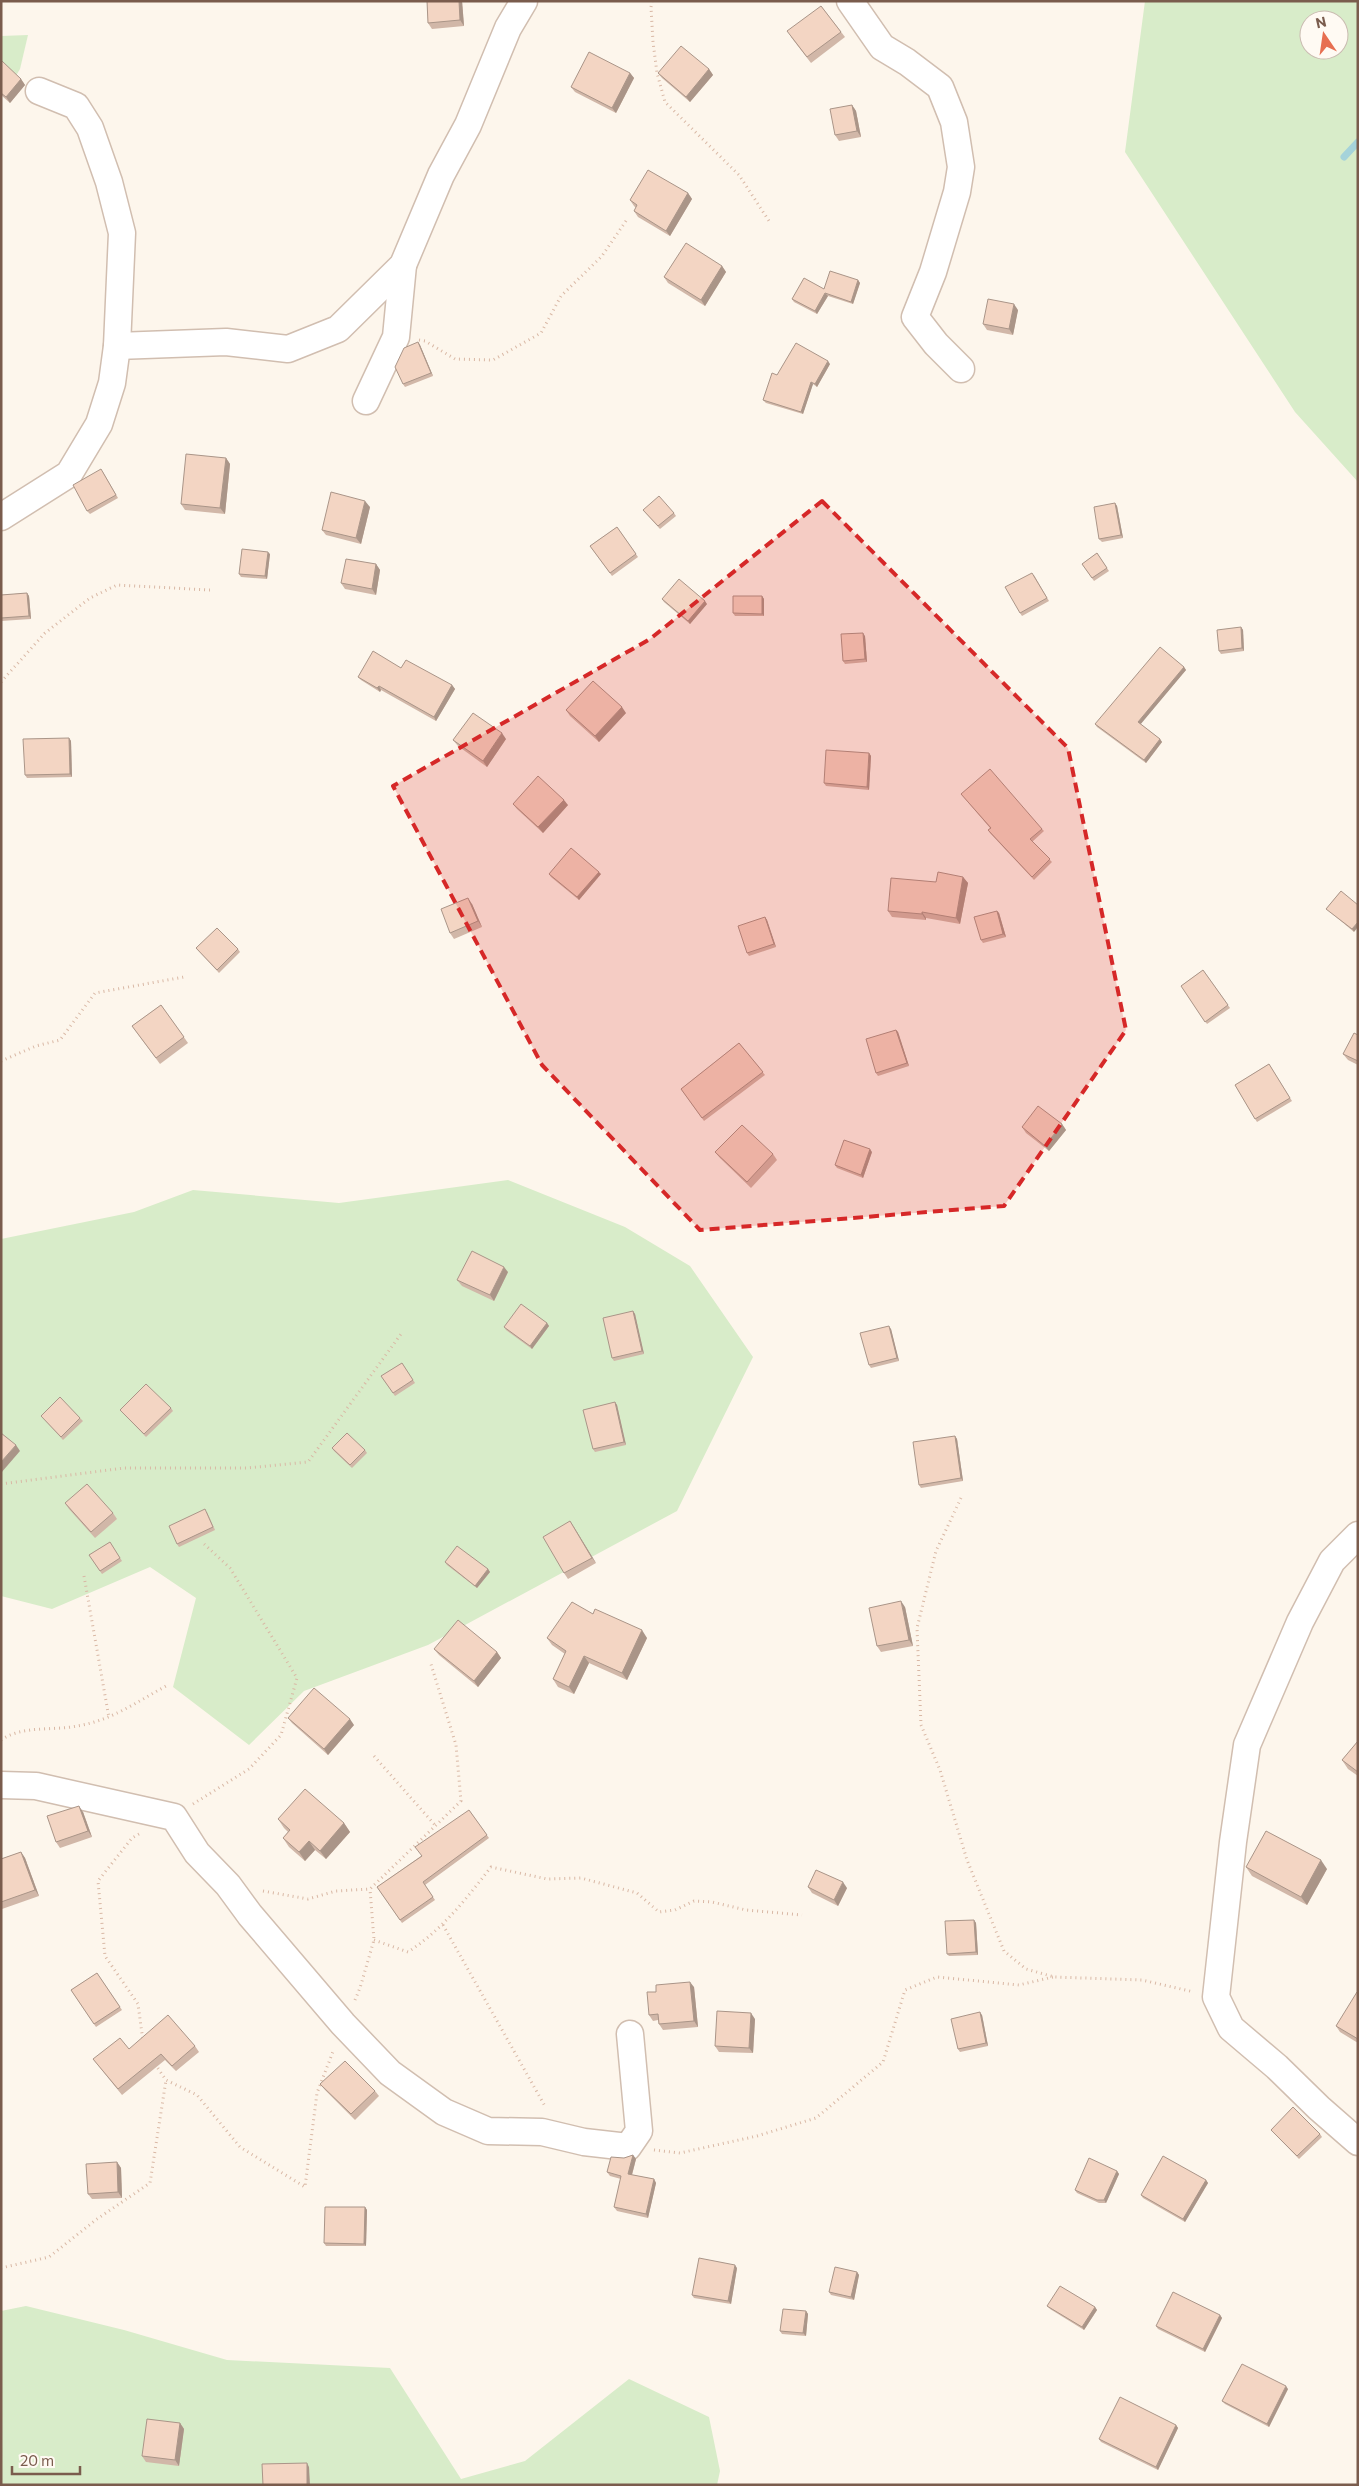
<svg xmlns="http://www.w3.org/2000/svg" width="1359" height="2486" viewBox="0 0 1359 2486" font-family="Commissioner,sans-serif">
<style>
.green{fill:#d8ecc9;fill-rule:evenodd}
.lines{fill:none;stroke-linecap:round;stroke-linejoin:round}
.stream{stroke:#a5d3da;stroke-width:7}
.minor-casing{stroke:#d1beb0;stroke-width:29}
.path{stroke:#d9b8a5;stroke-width:3;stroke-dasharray:1 4;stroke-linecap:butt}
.minor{stroke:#fff;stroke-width:26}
.wall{fill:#d1b7a8}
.shaded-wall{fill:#aa9588}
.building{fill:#f3d5c3;stroke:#aa9588}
.marked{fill:#d62828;fill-opacity:0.2;stroke:#d62828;stroke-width:4;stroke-dasharray:10 6;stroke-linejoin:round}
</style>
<rect width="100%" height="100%" fill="#fdf6ec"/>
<g class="green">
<path d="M 1145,1 L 1358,1 L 1358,482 L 1295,412 L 1125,152 ZM 1309,20 L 1339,20 L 1339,50 L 1309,50 Z"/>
<path d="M 28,35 L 20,69 L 14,79 L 1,82 L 1,36 Z"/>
<path d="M 508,1180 L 625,1227 L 690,1266 L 753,1357 L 677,1511 L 428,1645 L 304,1691 L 249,1745 L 173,1687 L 196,1598 L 150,1567 L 52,1609 L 1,1596 L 1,1239 L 134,1212 L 193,1190 L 339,1203 Z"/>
<path d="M 26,2306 L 124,2330 L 227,2360 L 390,2368 L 461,2479 L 525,2461 L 629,2379 L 709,2417 L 720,2471 L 717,2485 L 1,2485 L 1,2311 Z"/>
</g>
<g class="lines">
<path class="stream" d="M 1344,157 L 1358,142"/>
<defs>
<g id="minor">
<path d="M 850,1 L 882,47 L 907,62 L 940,87 L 954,122 L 961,167 L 957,192 L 933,272 L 915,317 L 936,344 L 961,369"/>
<path d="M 117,346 L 226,342 L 288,349 L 338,329 L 403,265 L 441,175 L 468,125 L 508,28 L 524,1"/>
<path d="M 366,401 L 396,337 L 403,265"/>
<path d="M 1,517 L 69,474 L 99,424 L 112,383 L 117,346 L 122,233 L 109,182 L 90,128 L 76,106 L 39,91"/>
<path d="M 1358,1535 L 1332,1561 L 1300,1622 L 1247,1745 L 1233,1842 L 1216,1997 L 1231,2028 L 1277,2067 L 1319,2108 L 1358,2142"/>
<path d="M 1,1785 L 36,1786 L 174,1817 L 197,1853 L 228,1885 L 250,1915 L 343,2024 L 390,2073 L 444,2112 L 488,2131 L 542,2132 L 584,2142 L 628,2147 L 639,2131 L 630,2034"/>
</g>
</defs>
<use href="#minor" class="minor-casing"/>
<g class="path">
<path d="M 652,1 L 651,7 L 653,42 L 657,73 L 665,102 L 739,175 L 769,221"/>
<path d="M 419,340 L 425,341 L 455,359 L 493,360 L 541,333 L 561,296 L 602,256 L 628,218"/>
<path d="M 1,682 L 45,633 L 90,598 L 117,585 L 210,590"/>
<path d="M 1,1061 L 36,1046 L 60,1040 L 95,993 L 184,977"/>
<path d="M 1,1484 L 124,1468 L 247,1468 L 308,1462 L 401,1334"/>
<path d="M 961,1498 L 936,1551 L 917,1628 L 921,1725 L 940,1770 L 967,1860 L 1004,1951 L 1026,1969 L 1054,1977 L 1142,1980 L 1194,1992"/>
<path d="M 84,1576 L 109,1718"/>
<path d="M 1,1740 C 23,1725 53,1731 77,1726 C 110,1721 137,1702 166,1686"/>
<path d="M 374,1756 L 435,1825"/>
<path d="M 193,1804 L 249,1769 L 281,1735 L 297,1678 L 230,1568 L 203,1543"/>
<path d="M 139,1834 L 132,1838 L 98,1881 L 105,1956 L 138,2004 L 143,2041"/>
<path d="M 263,1891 L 308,1899 L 336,1891 L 370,1889 L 461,1801 L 456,1745 L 430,1661"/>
<path d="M 443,1925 L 546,2108"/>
<path d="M 374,1940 L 408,1952 C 443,1929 466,1899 491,1867 L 547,1879 L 581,1878 L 637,1893 L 659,1912 L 675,1910 L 694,1901 L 712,1902 L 746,1910 L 802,1915"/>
<path d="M 355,2000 L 360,1988 L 374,1940 L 370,1889"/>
<path d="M 155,2064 L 166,2080 L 197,2095 L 240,2147 L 305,2187 L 317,2093 L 334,2049"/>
<path d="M 654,2150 L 680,2153 L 757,2136 L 816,2118 L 883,2062 L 905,1990 L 937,1977 L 1019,1985 L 1053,1977"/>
<path d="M 1,2268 L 49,2257 L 97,2219 L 150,2183 L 166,2080"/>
</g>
<use href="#minor" class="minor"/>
</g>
<g class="wall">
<path d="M 427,1 L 462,1 L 464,26 L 432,29 L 428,23 Z"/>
<path d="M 821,6 L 845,37 L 811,63 L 791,37 Z"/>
<path d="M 1,62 L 21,79 L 25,85 L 10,103 L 1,95 Z"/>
<path d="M 709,69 L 713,75 L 690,102 L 662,78 L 658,73 Z"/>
<path d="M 630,73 L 634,78 L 616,113 L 575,92 L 571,87 Z"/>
<path d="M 852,105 L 856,111 L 861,137 L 839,141 L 835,135 Z"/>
<path d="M 688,193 L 692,199 L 670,236 L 638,217 L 634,211 L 636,208 L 634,206 L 630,200 Z"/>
<path d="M 722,266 L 726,272 L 705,306 L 668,283 L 664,277 Z"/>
<path d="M 858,280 L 860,283 L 853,304 L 828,296 L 817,314 L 794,302 L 792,299 L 824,289 Z"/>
<path d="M 1018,310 L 1013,335 L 987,330 L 983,324 Z"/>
<path d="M 418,342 L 420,345 L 433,376 L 405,387 L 403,384 Z"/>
<path d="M 830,364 L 817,387 L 813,384 L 803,414 L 766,403 L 763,400 L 777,375 Z"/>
<path d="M 226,458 L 230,464 L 225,514 L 185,510 L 181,504 Z"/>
<path d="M 103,472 L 118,498 L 90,514 L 87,511 Z"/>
<path d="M 1115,503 L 1117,506 L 1123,538 L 1102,542 L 1099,539 Z"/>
<path d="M 370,507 L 361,544 L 326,535 L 322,530 Z"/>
<path d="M 643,510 L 674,513 L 676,516 L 660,529 Z"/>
<path d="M 617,527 L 638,557 L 612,576 L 590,546 Z"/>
<path d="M 1097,553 L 1109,571 L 1094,581 L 1082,564 Z"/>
<path d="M 270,554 L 267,579 L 241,577 L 239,574 Z"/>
<path d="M 376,564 L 380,570 L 376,595 L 345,589 L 341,583 Z"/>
<path d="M 1034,575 L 1049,601 L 1022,616 L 1020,613 Z"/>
<path d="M 27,593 L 29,596 L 31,619 L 1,621 L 1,595 Z"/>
<path d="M 762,596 L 764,599 L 764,616 L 735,616 L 733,613 Z"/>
<path d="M 662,599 L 707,604 L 690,624 L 664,602 Z"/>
<path d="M 1241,627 L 1243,630 L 1244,651 L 1221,654 L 1219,651 Z"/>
<path d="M 865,636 L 867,662 L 845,664 L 843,661 Z"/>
<path d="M 1184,667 L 1186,670 L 1140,724 L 1160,739 L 1162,742 L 1146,763 L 1097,727 L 1095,724 Z"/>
<path d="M 401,668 L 452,685 L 455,689 L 436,721 L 381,690 L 380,692 L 361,680 L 358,677 Z"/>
<path d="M 566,710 L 626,713 L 599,742 L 570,716 Z"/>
<path d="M 69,738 L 71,741 L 72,777 L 27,778 L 25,775 Z"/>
<path d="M 506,739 L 487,767 L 458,746 L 453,740 Z"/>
<path d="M 869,753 L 871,756 L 869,790 L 826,786 L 824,783 Z"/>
<path d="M 961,794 L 1042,829 L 1044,831 L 1032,842 L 1052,862 L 1034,880 L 990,833 L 988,830 L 990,828 Z"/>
<path d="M 513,804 L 568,805 L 543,833 L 517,809 Z"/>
<path d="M 549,874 L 601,874 L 579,900 L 551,877 Z"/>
<path d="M 963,877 L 968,883 L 960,924 L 926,918 L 926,920 L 892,917 L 888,911 L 936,882 Z"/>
<path d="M 1341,891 L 1354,932 L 1329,911 L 1326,909 Z"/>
<path d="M 472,904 L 482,927 L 454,939 L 450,933 Z"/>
<path d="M 997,911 L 999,913 L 1006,937 L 983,943 L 981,940 Z"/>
<path d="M 765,917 L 767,920 L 776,947 L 749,956 L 747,953 Z"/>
<path d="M 196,948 L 238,949 L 240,952 L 219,973 Z"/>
<path d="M 1203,970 L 1230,1008 L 1207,1024 L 1181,986 Z"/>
<path d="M 161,1005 L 188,1043 L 160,1064 L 132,1026 Z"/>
<path d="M 896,1030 L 898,1032 L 909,1066 L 878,1076 L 876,1073 Z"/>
<path d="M 1358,1035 L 1358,1065 L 1348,1060 L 1343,1054 Z"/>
<path d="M 739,1043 L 765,1075 L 704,1121 L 681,1089 Z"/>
<path d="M 1269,1064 L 1292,1101 L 1257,1122 L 1235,1085 Z"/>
<path d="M 1062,1124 L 1066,1130 L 1049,1151 L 1026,1133 L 1022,1127 Z"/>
<path d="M 715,1152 L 773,1154 L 777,1160 L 751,1188 L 720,1158 Z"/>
<path d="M 872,1152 L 863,1178 L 837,1168 L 835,1165 Z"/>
<path d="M 508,1272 L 494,1301 L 462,1286 L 457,1280 Z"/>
<path d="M 633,1311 L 635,1314 L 644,1354 L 614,1361 L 612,1358 Z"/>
<path d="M 547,1323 L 549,1326 L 532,1349 L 506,1330 L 504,1327 Z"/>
<path d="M 891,1329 L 899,1361 L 871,1368 L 869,1365 Z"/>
<path d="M 402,1363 L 415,1383 L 395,1396 L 381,1376 Z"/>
<path d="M 615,1402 L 617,1405 L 626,1445 L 595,1452 L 593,1449 Z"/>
<path d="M 171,1408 L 173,1411 L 146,1437 L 120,1410 Z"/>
<path d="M 41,1416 L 80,1418 L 83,1421 L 63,1440 Z"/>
<path d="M 955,1436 L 957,1439 L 963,1481 L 921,1488 L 919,1485 Z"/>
<path d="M 332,1448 L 365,1450 L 367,1453 L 352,1468 L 334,1451 Z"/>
<path d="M 65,1503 L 113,1513 L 117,1519 L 95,1538 L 69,1509 Z"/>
<path d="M 207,1512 L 215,1530 L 179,1547 L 177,1544 Z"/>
<path d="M 570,1521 L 596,1563 L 568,1579 L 564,1573 Z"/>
<path d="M 110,1542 L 122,1561 L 102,1574 L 89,1555 Z"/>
<path d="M 445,1562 L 488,1569 L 490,1572 L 477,1588 L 447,1565 Z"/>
<path d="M 905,1607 L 913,1646 L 881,1652 L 877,1646 Z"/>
<path d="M 593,1614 L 647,1638 L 627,1680 L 589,1663 L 574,1694 L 558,1687 L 553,1679 L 565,1654 L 552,1645 L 547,1638 Z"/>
<path d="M 434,1649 L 497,1652 L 501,1658 L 478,1687 L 439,1655 Z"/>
<path d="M 288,1718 L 354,1725 L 328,1755 L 292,1723 Z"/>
<path d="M 1358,1741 L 1358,1776 L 1348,1769 L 1342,1760 Z"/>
<path d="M 469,1810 L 489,1838 L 425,1885 L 435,1900 L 402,1923 L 377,1887 L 421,1856 Z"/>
<path d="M 83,1812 L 92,1837 L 60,1848 L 56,1842 Z"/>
<path d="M 278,1819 L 344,1823 L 350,1832 L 326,1859 L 315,1850 L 305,1861 L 289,1847 L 283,1838 L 288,1832 L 284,1828 Z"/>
<path d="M 21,1852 L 25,1858 L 39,1896 L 2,1909 L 1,1908 L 1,1859 Z"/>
<path d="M 1246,1867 L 1327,1869 L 1307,1905 L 1252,1876 Z"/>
<path d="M 808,1887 L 847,1888 L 838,1906 L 812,1893 Z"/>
<path d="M 974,1920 L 976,1923 L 978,1955 L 949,1956 L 947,1954 Z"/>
<path d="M 97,1973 L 122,2010 L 96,2027 L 71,1990 Z"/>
<path d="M 694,1987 L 698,2027 L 663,2030 L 659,2024 L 658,2020 L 653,2021 L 649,2015 L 656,1992 Z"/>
<path d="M 1358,1992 L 1358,2043 L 1340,2032 L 1336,2026 Z"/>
<path d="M 982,2015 L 988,2046 L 960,2052 L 958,2049 Z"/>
<path d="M 755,2019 L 753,2053 L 719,2052 L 715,2046 Z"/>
<path d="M 195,2046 L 199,2052 L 176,2071 L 165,2060 L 122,2095 L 93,2059 L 129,2049 Z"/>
<path d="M 320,2084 L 375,2091 L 379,2096 L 355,2120 L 325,2090 Z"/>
<path d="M 1271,2130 L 1320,2134 L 1322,2137 L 1299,2159 Z"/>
<path d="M 633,2155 L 636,2159 L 632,2175 L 654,2179 L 656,2183 L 648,2218 L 617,2211 L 614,2207 L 621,2179 L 610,2176 L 607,2172 L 624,2158 Z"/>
<path d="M 117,2162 L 121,2168 L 122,2198 L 92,2199 L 88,2194 Z"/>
<path d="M 1117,2171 L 1119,2174 L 1106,2203 L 1099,2203 L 1077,2193 L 1075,2190 Z"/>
<path d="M 1206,2180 L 1208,2183 L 1185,2222 L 1143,2198 L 1141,2195 Z"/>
<path d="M 365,2207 L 367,2210 L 366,2246 L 326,2246 L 324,2243 Z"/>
<path d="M 737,2268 L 731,2304 L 694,2298 L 692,2295 Z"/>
<path d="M 857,2272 L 859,2275 L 854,2300 L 831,2295 L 829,2292 Z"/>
<path d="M 1047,2306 L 1095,2307 L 1097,2310 L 1084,2330 L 1050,2309 Z"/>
<path d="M 806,2311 L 808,2314 L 806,2336 L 782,2334 L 780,2331 Z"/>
<path d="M 1220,2315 L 1222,2318 L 1205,2352 L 1158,2329 L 1156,2326 Z"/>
<path d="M 1288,2389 L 1269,2427 L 1225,2404 L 1222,2401 Z"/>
<path d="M 180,2423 L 184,2429 L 179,2466 L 146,2462 L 142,2456 Z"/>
<path d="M 1176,2425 L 1178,2428 L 1158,2470 L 1101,2442 L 1099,2439 Z"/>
</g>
<g class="shaded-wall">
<path d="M 459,1 L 462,1 L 464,26 L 460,20 Z"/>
<path d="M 709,69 L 713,75 L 690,102 L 686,97 Z"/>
<path d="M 630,73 L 634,78 L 616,113 L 612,108 Z"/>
<path d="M 21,79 L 25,85 L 10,103 L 6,97 Z"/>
<path d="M 852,105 L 856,111 L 861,137 L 857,131 Z"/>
<path d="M 688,193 L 692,199 L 670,236 L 666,231 Z"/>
<path d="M 722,266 L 726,272 L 705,306 L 701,300 Z"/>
<path d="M 858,280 L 860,283 L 853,304 L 851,302 Z"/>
<path d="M 825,293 L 828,296 L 817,314 L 815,311 Z"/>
<path d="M 1014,304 L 1018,310 L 1013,335 L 1009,329 Z"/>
<path d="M 418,342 L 420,345 L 433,376 L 431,373 Z"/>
<path d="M 828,361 L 830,364 L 817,387 L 815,384 Z"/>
<path d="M 811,382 L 813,384 L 803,414 L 801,412 Z"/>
<path d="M 226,458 L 230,464 L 225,514 L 220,508 Z"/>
<path d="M 365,501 L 370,507 L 361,544 L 356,538 Z"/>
<path d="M 1115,503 L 1117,506 L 1123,538 L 1121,535 Z"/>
<path d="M 268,552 L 270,554 L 267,579 L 265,576 Z"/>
<path d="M 376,564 L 380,570 L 376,595 L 372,589 Z"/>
<path d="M 27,593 L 29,596 L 31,619 L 29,616 Z"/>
<path d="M 762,596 L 764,599 L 764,616 L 762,614 Z"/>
<path d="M 705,601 L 707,604 L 690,624 L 688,621 Z"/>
<path d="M 1241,627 L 1243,630 L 1244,651 L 1242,648 Z"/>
<path d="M 863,633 L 865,636 L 867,662 L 865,659 Z"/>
<path d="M 1184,667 L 1186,670 L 1140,725 L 1138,722 Z"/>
<path d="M 452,685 L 455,689 L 436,721 L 434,717 Z"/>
<path d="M 379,686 L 381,690 L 380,692 L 377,688 Z"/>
<path d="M 622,707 L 626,713 L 599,742 L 595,736 Z"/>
<path d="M 502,733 L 506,739 L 487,767 L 483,761 Z"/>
<path d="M 69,738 L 71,741 L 72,777 L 70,774 Z"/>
<path d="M 1160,739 L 1162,742 L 1146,763 L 1144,760 Z"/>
<path d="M 869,753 L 871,756 L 869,790 L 867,787 Z"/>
<path d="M 564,800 L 568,805 L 543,833 L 538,827 Z"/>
<path d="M 599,872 L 601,874 L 579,900 L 577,897 Z"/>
<path d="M 963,877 L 968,883 L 960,924 L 956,918 Z"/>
<path d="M 468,898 L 472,904 L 482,927 L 478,921 Z"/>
<path d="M 997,911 L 999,913 L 1006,937 L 1003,934 Z"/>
<path d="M 922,912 L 926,918 L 926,920 L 922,914 Z"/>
<path d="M 765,917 L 767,920 L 776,947 L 774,944 Z"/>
<path d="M 1358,922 L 1358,927 L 1354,932 L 1352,929 Z"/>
<path d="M 896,1030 L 898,1032 L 909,1066 L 907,1063 Z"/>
<path d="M 1062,1124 L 1066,1130 L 1049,1151 L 1045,1146 Z"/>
<path d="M 870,1149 L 872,1152 L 863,1178 L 861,1175 Z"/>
<path d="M 504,1267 L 508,1272 L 494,1301 L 490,1295 Z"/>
<path d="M 633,1311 L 635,1314 L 644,1354 L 642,1351 Z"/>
<path d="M 547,1323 L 549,1326 L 532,1349 L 530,1346 Z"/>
<path d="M 889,1326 L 891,1329 L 899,1361 L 897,1358 Z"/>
<path d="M 615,1402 L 617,1405 L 626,1445 L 624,1442 Z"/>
<path d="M 955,1436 L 957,1439 L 963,1481 L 961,1478 Z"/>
<path d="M 16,1445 L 20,1451 L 1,1473 L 1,1462 Z"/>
<path d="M 570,1521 L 574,1527 L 596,1563 L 592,1558 Z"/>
<path d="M 488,1569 L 490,1572 L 477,1588 L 475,1586 Z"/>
<path d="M 901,1601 L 905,1607 L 913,1646 L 909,1640 Z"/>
<path d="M 642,1630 L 647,1638 L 627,1680 L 622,1673 Z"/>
<path d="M 497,1652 L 501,1658 L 478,1687 L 474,1681 Z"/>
<path d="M 584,1656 L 589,1663 L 574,1694 L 569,1687 Z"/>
<path d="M 350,1719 L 354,1725 L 328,1755 L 324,1749 Z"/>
<path d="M 79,1806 L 83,1812 L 92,1837 L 88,1831 Z"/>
<path d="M 344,1823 L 350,1832 L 326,1859 L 320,1851 Z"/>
<path d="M 309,1841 L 315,1850 L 305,1861 L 299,1852 Z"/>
<path d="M 21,1852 L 25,1858 L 39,1896 L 35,1890 Z"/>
<path d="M 1321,1860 L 1327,1869 L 1307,1905 L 1301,1897 Z"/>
<path d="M 843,1882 L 847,1888 L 838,1906 L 834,1900 Z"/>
<path d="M 974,1920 L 976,1923 L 978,1955 L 976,1952 Z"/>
<path d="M 690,1982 L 694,1987 L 698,2027 L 694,2021 Z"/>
<path d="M 980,2012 L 982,2015 L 988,2046 L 986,2043 Z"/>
<path d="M 751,2013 L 755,2019 L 753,2053 L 749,2048 Z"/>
<path d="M 633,2155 L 636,2159 L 631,2178 L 628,2174 Z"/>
<path d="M 117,2162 L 121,2168 L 122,2198 L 118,2192 Z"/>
<path d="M 1117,2171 L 1119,2174 L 1106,2203 L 1104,2200 Z"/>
<path d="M 654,2179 L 656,2183 L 648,2218 L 646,2214 Z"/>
<path d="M 1206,2180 L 1208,2183 L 1185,2222 L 1183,2219 Z"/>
<path d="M 365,2207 L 367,2210 L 366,2246 L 364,2244 Z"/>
<path d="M 735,2265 L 737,2268 L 731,2304 L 728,2301 Z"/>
<path d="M 857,2272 L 859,2275 L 854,2300 L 851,2297 Z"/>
<path d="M 1095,2307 L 1097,2310 L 1084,2330 L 1082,2327 Z"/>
<path d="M 806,2311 L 808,2314 L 806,2336 L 803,2333 Z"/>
<path d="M 1220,2315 L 1222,2318 L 1205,2352 L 1203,2349 Z"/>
<path d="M 1286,2386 L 1288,2389 L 1269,2427 L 1267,2424 Z"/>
<path d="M 180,2423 L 184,2429 L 179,2466 L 175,2460 Z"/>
<path d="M 1176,2425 L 1178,2428 L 1158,2470 L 1156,2467 Z"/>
<path d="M 307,2463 L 309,2467 L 310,2485 L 307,2485 Z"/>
</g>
<g class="building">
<path d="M 427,1 L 459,1 L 460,20 L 428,23 Z"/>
<path d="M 821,6 L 841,32 L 807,57 L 787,31 Z"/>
<path d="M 681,46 L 709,69 L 686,97 L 658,73 Z"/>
<path d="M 589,52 L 630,73 L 612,108 L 571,87 Z"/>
<path d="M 2,61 L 21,79 L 6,97 L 1,93 L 1,62 Z"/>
<path d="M 852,105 L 857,131 L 835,135 L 830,109 Z"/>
<path d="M 648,170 L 688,193 L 666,231 L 634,211 L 637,205 L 630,200 Z"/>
<path d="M 686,243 L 722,266 L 701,300 L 664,277 Z"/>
<path d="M 830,271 L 858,280 L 851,302 L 825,293 L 815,311 L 792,299 L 804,278 L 824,289 Z"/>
<path d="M 988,299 L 1014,304 L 1009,329 L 983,324 Z"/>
<path d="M 418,342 L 431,373 L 403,384 L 395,367 L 404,348 Z"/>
<path d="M 796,343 L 828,361 L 815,384 L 811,382 L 801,412 L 763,400 L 772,373 L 777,375 Z"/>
<path d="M 186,454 L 226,458 L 220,508 L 181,504 Z"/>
<path d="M 101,469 L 116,495 L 87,511 L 73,485 Z"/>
<path d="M 331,492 L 365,501 L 356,538 L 322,530 Z"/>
<path d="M 659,496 L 674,513 L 658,526 L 643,510 Z"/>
<path d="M 1115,503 L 1121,535 L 1099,539 L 1094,507 Z"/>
<path d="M 617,527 L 636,554 L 610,573 L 590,546 Z"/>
<path d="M 242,549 L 268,552 L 265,576 L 239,574 Z"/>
<path d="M 1097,553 L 1107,568 L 1092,578 L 1082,564 Z"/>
<path d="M 346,559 L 376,564 L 372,589 L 341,583 Z"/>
<path d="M 1032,573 L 1047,598 L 1020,613 L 1005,587 Z"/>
<path d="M 679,579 L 705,601 L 688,621 L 662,599 Z"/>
<path d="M 27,593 L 29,616 L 1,618 L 1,595 Z"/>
<path d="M 733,596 L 762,596 L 762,614 L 733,613 Z"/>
<path d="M 1241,627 L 1242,648 L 1219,651 L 1217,630 Z"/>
<path d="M 863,633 L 865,659 L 843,661 L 841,634 Z"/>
<path d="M 1160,647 L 1184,667 L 1138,722 L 1160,739 L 1144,760 L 1095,724 Z"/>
<path d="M 373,651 L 401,668 L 406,660 L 452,685 L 434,717 L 379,686 L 377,688 L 358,677 Z"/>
<path d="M 593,681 L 622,707 L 595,736 L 566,710 Z"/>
<path d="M 473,713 L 502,733 L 483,761 L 453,740 Z"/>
<path d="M 69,738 L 70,774 L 25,775 L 23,739 Z"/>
<path d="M 826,750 L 869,753 L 867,787 L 824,783 Z"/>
<path d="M 990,769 L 1042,829 L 1030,839 L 1050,859 L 1032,877 L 988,830 L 991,828 L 961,794 Z"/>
<path d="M 538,776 L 564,800 L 538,827 L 513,804 Z"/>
<path d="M 571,848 L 599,872 L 577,897 L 549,874 Z"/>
<path d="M 938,872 L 963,877 L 956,918 L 922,912 L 922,914 L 888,911 L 891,878 L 936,882 Z"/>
<path d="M 1341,891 L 1358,905 L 1358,922 L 1352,929 L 1326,909 Z"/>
<path d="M 468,898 L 478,921 L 450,933 L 441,909 Z"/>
<path d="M 997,911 L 1003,934 L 981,940 L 974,917 Z"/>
<path d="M 765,917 L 774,944 L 747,953 L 738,926 Z"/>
<path d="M 217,928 L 238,949 L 217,970 L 196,948 Z"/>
<path d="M 1203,970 L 1228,1005 L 1205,1022 L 1181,986 Z"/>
<path d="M 161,1005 L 184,1037 L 156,1058 L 132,1026 Z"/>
<path d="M 896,1030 L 907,1063 L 876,1073 L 866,1039 Z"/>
<path d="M 1354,1033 L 1358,1035 L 1358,1061 L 1343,1054 Z"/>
<path d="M 739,1043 L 763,1072 L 702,1118 L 681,1089 Z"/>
<path d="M 1269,1064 L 1290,1098 L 1255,1119 L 1235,1085 Z"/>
<path d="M 1038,1106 L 1062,1124 L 1045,1146 L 1022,1127 Z"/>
<path d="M 742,1125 L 773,1154 L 747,1182 L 715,1152 Z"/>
<path d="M 844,1140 L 870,1149 L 861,1175 L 835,1165 Z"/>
<path d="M 472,1251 L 504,1267 L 490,1295 L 457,1280 Z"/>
<path d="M 521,1304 L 547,1323 L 530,1346 L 504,1327 Z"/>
<path d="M 633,1311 L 642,1351 L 612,1358 L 603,1318 Z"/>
<path d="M 889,1326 L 897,1358 L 869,1365 L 860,1333 Z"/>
<path d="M 402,1363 L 413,1380 L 393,1393 L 381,1376 Z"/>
<path d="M 146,1384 L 171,1408 L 144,1434 L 120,1410 Z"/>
<path d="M 60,1397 L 80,1418 L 61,1437 L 41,1416 Z"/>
<path d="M 615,1402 L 624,1442 L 593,1449 L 583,1410 Z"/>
<path d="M 1,1433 L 16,1445 L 1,1462 Z"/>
<path d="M 347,1433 L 365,1450 L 350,1465 L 332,1448 Z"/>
<path d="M 955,1436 L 961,1478 L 919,1485 L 913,1442 Z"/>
<path d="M 87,1484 L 113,1513 L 91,1532 L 65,1503 Z"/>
<path d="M 205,1509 L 213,1527 L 177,1544 L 169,1526 Z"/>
<path d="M 570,1521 L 592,1558 L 564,1573 L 543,1537 Z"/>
<path d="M 110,1542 L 120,1558 L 100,1571 L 89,1555 Z"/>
<path d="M 457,1546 L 488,1569 L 475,1586 L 445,1562 Z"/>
<path d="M 901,1601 L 909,1640 L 877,1646 L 869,1608 Z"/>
<path d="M 572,1602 L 593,1614 L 595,1609 L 642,1630 L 622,1673 L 584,1656 L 569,1687 L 553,1679 L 566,1651 L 547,1638 Z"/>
<path d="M 458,1620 L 497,1652 L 474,1681 L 434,1649 Z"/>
<path d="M 314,1688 L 350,1719 L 324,1749 L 288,1718 Z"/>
<path d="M 1358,1741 L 1358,1772 L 1342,1760 Z"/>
<path d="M 305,1789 L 344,1823 L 320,1851 L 309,1841 L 299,1852 L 283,1838 L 290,1830 L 278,1819 Z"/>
<path d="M 79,1806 L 88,1831 L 56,1842 L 47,1816 Z"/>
<path d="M 469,1810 L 487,1835 L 423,1882 L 433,1897 L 400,1920 L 377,1887 L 422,1856 L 415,1847 Z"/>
<path d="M 1266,1831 L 1321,1860 L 1301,1897 L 1246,1867 Z"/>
<path d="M 21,1852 L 35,1890 L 1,1902 L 1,1859 Z"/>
<path d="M 816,1870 L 843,1882 L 834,1900 L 808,1887 Z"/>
<path d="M 974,1920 L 976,1952 L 947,1954 L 945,1921 Z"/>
<path d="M 97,1973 L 120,2007 L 94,2024 L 71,1990 Z"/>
<path d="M 690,1982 L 694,2021 L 659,2024 L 658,2014 L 649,2015 L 647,1992 L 656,1992 L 656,1985 Z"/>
<path d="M 1357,1992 L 1358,1992 L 1358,2039 L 1336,2026 Z"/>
<path d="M 717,2011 L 751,2013 L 749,2048 L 715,2046 Z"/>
<path d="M 980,2012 L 986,2043 L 958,2049 L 951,2019 Z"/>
<path d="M 168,2015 L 195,2046 L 172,2066 L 161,2054 L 118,2089 L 93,2059 L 120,2038 L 129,2049 Z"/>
<path d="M 345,2061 L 375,2091 L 351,2114 L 320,2084 Z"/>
<path d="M 1293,2107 L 1320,2134 L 1297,2156 L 1271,2130 Z"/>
<path d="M 633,2155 L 628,2174 L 654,2179 L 646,2214 L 614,2207 L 621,2176 L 607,2172 L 611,2157 L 624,2158 Z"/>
<path d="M 1163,2156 L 1206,2180 L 1183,2219 L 1141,2195 Z"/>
<path d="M 1089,2158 L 1117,2171 L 1104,2200 L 1097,2200 L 1075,2190 Z"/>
<path d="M 117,2162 L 118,2192 L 88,2194 L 86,2164 Z"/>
<path d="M 325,2207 L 365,2207 L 364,2244 L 324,2243 Z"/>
<path d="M 699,2258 L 735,2265 L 728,2301 L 692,2295 Z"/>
<path d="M 835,2267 L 857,2272 L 851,2297 L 829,2292 Z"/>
<path d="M 1060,2286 L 1095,2307 L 1082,2327 L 1047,2306 Z"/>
<path d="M 1173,2292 L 1220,2315 L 1203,2349 L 1156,2326 Z"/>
<path d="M 783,2309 L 806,2311 L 803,2333 L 780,2331 Z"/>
<path d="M 1242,2364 L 1286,2386 L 1267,2424 L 1222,2401 Z"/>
<path d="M 1120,2397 L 1176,2425 L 1156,2467 L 1099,2439 Z"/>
<path d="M 147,2419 L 180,2423 L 175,2460 L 142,2456 Z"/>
<path d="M 307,2463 L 307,2485 L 263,2485 L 262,2464 Z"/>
</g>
<path class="marked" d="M 822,501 L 1068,748 L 1126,1030 L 1004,1206 L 700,1230 L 542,1065 L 393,786 L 650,639 Z"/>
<rect width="1359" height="2486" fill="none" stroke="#7a5c4d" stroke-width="5"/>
<g transform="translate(1324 35) rotate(347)"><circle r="24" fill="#fffaf3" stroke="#cabbb1"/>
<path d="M0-4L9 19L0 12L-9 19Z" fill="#e76f51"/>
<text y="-8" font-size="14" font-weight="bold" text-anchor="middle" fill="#7a5c4d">N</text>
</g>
<path d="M12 2466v8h68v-8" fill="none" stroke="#7a5c4d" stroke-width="2.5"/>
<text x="20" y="2466" font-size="15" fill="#7a5c4d" stroke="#fffaf3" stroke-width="4" paint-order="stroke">20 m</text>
</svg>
